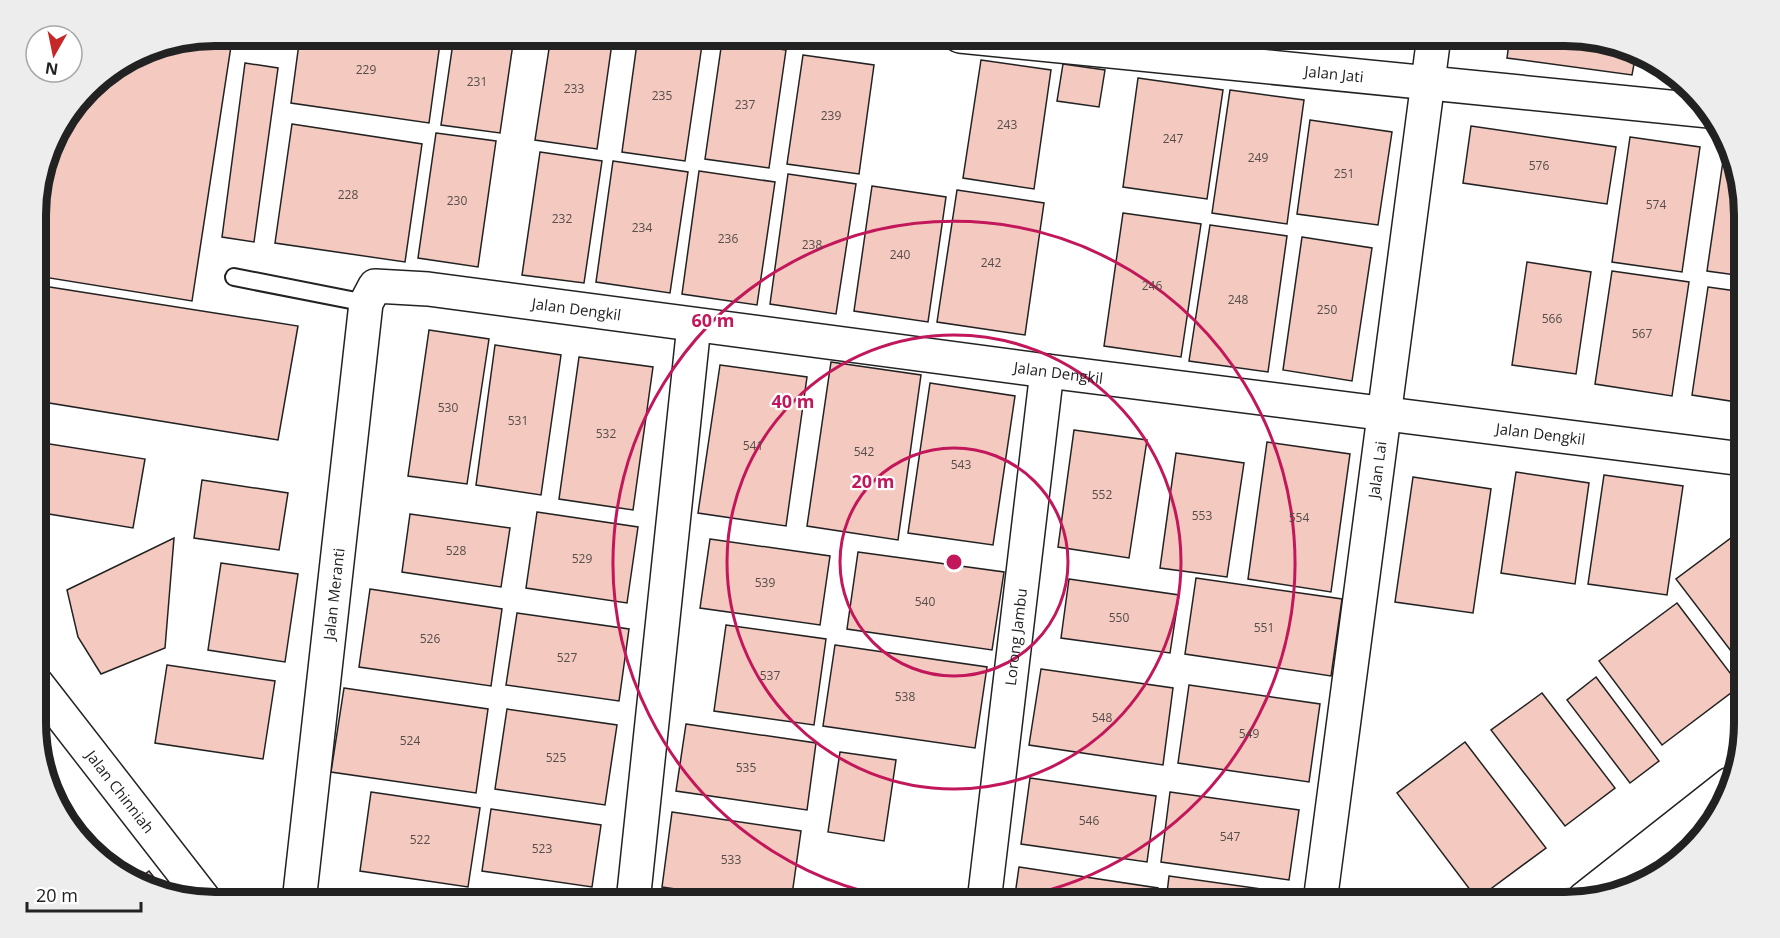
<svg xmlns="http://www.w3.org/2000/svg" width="1780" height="938" viewBox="0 0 1780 938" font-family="'Open Sans',sans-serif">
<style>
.building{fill:#f3c9c0;stroke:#222;stroke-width:1.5}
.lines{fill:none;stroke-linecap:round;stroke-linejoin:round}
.lane-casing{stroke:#222;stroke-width:20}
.street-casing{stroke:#222;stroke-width:36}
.secondary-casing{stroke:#222;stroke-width:36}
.lane{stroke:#fff;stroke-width:16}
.street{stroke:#fff;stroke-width:33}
.secondary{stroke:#fff;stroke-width:33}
.ring{fill:none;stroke:#c2185b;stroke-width:3}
.labels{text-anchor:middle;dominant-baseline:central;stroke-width:4.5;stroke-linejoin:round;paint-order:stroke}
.number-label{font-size:12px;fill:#564c4a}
.street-label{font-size:15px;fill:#222;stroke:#fff}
.rim{fill:none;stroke:#222;stroke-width:8}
.centre{fill:#c2185b;stroke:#fff;stroke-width:3}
.ring-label{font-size:18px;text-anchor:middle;font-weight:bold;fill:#c2185b;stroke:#fff;stroke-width:4.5;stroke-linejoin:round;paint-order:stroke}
</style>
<rect width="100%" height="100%" fill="#fff"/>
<g class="building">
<path d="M 300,36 L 441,36 L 429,123 L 291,103 Z"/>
<path d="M 454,36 L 514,37 L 500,133 L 441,125 Z"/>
<path d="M 551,36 L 613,36 L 597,149 L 535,140 Z"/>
<path d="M 638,36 L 703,38 L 685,161 L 622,152 Z"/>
<path d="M 1265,36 L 1301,36 L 1300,41 Z"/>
<path d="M 1332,36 L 1387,36 L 1385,44 Z"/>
<path d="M 1510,36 L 1564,36 L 1636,53 L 1632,75 L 1507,58 Z"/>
<path d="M 193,40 L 231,46 L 192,301 L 37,276 L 58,132 L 97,81 L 147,50 Z"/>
<path d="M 722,41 L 786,50 L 769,168 L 705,159 Z"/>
<path d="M 803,55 L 874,65 L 859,174 L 787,164 Z"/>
<path d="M 1645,56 L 1661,70 L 1644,67 Z"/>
<path d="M 981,60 L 1051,70 L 1034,189 L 963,178 Z"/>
<path d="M 245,63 L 278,68 L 254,242 L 222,237 Z"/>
<path d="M 1063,64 L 1105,70 L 1099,107 L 1057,101 Z"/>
<path d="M 1138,78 L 1223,90 L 1207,199 L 1123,187 Z"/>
<path d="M 1230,90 L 1304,100 L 1287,224 L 1212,213 Z"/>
<path d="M 1310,120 L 1392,132 L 1378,225 L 1297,214 Z"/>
<path d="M 292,124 L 422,144 L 405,262 L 275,243 Z"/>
<path d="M 1471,126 L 1616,147 L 1607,204 L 1463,183 Z"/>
<path d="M 436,133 L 496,141 L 478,267 L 418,258 Z"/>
<path d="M 1630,137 L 1700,147 L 1682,272 L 1612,262 Z"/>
<path d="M 1725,147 L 1743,192 L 1743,276 L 1707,271 Z"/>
<path d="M 540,152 L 602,161 L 584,283 L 522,275 Z"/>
<path d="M 613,161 L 688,172 L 670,293 L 596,282 Z"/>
<path d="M 699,171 L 775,182 L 757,305 L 682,294 Z"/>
<path d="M 788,174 L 856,184 L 836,314 L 770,304 Z"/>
<path d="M 872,186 L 946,197 L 928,322 L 854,311 Z"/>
<path d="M 957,190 L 1044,203 L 1025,335 L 937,322 Z"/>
<path d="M 1123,213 L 1201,224 L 1181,357 L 1104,346 Z"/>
<path d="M 1210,225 L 1287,236 L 1268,372 L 1189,361 Z"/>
<path d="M 1302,237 L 1372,248 L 1352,381 L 1283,370 Z"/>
<path d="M 1527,262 L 1591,272 L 1576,374 L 1512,365 Z"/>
<path d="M 1612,271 L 1689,282 L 1672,396 L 1595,384 Z"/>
<path d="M 37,285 L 298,326 L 278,440 L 37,401 Z"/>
<path d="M 1708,287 L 1743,292 L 1743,403 L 1692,395 Z"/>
<path d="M 429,330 L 489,339 L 467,484 L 408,476 Z"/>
<path d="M 495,345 L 561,355 L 541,495 L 476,485 Z"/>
<path d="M 579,357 L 653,367 L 633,510 L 559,499 Z"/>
<path d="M 831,362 L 921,375 L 898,540 L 807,526 Z"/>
<path d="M 720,365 L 807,377 L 786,526 L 698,513 Z"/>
<path d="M 930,383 L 1015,396 L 993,545 L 908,533 Z"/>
<path d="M 1074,430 L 1147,440 L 1129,558 L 1058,547 Z"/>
<path d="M 37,442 L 145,459 L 133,528 L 37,512 Z"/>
<path d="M 1267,442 L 1350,454 L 1331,592 L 1248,579 Z"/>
<path d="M 1176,453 L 1244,463 L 1227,577 L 1160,568 Z"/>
<path d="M 1516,472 L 1589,483 L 1575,584 L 1501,573 Z"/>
<path d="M 1604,475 L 1683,486 L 1667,595 L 1588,584 Z"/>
<path d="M 1413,477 L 1491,489 L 1473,613 L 1395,602 Z"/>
<path d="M 202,480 L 288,493 L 279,550 L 194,538 Z"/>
<path d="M 537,512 L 638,527 L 627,603 L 526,588 Z"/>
<path d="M 410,514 L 510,528 L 501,587 L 402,572 Z"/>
<path d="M 1743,529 L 1744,668 L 1676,579 Z"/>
<path d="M 174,538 L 165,648 L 101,674 L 78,637 L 67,590 Z"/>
<path d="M 710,539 L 830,556 L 820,625 L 700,608 Z"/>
<path d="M 858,552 L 1004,572 L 992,650 L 847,629 Z"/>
<path d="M 221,563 L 298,574 L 285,662 L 208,650 Z"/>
<path d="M 1196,578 L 1342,599 L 1331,676 L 1185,654 Z"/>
<path d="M 1069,579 L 1179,595 L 1170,653 L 1061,638 Z"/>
<path d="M 370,589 L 502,609 L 491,686 L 359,667 Z"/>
<path d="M 1677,603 L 1740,686 L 1662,745 L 1599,661 Z"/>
<path d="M 517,613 L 629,629 L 619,701 L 506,685 Z"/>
<path d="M 726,625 L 826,639 L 814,725 L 714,711 Z"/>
<path d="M 835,645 L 987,667 L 975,748 L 823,726 Z"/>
<path d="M 167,665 L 275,681 L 263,759 L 155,743 Z"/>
<path d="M 1041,669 L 1173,688 L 1163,765 L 1029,745 Z"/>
<path d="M 1596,677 L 1659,761 L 1630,783 L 1567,700 Z"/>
<path d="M 1189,685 L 1320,704 L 1309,782 L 1178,763 Z"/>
<path d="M 344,688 L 488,709 L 476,793 L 331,772 Z"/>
<path d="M 1542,693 L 1615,788 L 1565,826 L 1491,730 Z"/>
<path d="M 507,709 L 617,725 L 605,805 L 495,789 Z"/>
<path d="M 686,724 L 816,743 L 807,810 L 676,791 Z"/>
<path d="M 1465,742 L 1546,848 L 1477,899 L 1397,793 Z"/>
<path d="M 840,752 L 896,760 L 884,841 L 828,832 Z"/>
<path d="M 1030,778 L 1156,796 L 1147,862 L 1021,844 Z"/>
<path d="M 371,792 L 480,808 L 468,887 L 360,871 Z"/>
<path d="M 1170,792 L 1299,810 L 1289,880 L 1161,862 Z"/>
<path d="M 491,809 L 601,825 L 592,887 L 482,871 Z"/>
<path d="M 672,812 L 801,831 L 791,902 L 762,902 L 662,887 Z"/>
<path d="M 1019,867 L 1158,888 L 1156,902 L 1014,902 Z"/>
<path d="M 149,871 L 164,890 L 135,882 Z"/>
<path d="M 1169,876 L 1304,895 L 1303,902 L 1166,902 Z"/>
</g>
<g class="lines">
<defs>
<path id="lane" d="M 234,277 L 366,303"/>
<g id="street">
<path id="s1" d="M 960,36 L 1709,111"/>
<path id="s2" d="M 37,684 L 204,899"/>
<path id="s3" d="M 299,902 L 366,303 L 375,286 L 428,289 L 1047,371 L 1743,459"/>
<path d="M 633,902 L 694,325"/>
<path id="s4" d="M 984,902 L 1047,371"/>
<path id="s5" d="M 1320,902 L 1434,36"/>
</g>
<path id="secondary" d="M 1584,899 L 1730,784"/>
</defs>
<use href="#lane" class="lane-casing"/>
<use href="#street" class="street-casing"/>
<use href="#secondary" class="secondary-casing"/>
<use href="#lane" class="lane"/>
<use href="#street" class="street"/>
<use href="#secondary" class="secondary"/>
</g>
<g class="ring">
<circle cx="954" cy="562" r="114"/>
<circle cx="954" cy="562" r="227"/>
<path d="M924 902A341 341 0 1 1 984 902"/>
</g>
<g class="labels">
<g class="number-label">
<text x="366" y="69">229</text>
<text x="477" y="81">231</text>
<text x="574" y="88">233</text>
<text x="662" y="95">235</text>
<text x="745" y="104">237</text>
<text x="831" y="115">239</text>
<text x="1007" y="124">243</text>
<text x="1173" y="138">247</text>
<text x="1258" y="157">249</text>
<text x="1539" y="165">576</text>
<text x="1344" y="173">251</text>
<text x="348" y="194">228</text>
<text x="457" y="200">230</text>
<text x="1656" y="204">574</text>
<text x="562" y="218">232</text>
<text x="642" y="227">234</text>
<text x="728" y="238">236</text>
<text x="812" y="244">238</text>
<text x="900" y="254">240</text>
<text x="991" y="262">242</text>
<text x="1152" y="285">246</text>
<text x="1238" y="299">248</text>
<text x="1327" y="309">250</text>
<text x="1552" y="318">566</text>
<text x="1642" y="333">567</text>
<text x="448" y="407">530</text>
<text x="518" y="420">531</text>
<text x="606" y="433">532</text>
<text x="753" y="445">541</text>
<text x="864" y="451">542</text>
<text x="961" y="464">543</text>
<text x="1102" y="494">552</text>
<text x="1202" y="515">553</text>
<text x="1299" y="517">554</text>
<text x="456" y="550">528</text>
<text x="582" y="558">529</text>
<text x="765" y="582">539</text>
<text x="925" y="601">540</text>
<text x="1119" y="617">550</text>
<text x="1264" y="627">551</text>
<text x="430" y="638">526</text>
<text x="567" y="657">527</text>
<text x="770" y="675">537</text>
<text x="905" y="696">538</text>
<text x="1102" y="717">548</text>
<text x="1249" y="733">549</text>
<text x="410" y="740">524</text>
<text x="556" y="757">525</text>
<text x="746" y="767">535</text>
<text x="1089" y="820">546</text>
<text x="1230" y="836">547</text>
<text x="420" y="839">522</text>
<text x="542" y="848">523</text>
<text x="731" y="859">533</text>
</g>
<g class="street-label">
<text stroke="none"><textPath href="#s1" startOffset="376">Jalan Jati</textPath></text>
<text stroke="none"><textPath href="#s3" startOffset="825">Jalan Dengkil</textPath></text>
<text stroke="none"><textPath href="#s3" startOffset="1311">Jalan Dengkil</textPath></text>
<text stroke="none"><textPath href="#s3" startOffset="1797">Jalan Dengkil</textPath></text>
<text stroke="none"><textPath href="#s5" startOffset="436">Jalan Lai</textPath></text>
<text stroke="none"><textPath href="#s3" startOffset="310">Jalan Meranti</textPath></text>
<text stroke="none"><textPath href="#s4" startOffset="267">Lorong Jambu</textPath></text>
<text stroke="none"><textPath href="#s2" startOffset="136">Jalan Chinniah</textPath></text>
</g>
</g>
<path d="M0 0H1780V938H0ZM215 46H1565A169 169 0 0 1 1734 215V723A169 169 0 0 1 1565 892H215A169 169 0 0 1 46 723V215A169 169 0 0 1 215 46Z" fill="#ededed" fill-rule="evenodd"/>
<path class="rim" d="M215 46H1565A169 169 0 0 1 1734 215V723A169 169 0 0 1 1565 892H215A169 169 0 0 1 46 723V215A169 169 0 0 1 215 46Z"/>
<circle cx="954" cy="562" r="9" class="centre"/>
<g class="ring-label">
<text x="713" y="327">60 m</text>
<text x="793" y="408">40 m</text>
<text x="873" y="488">20 m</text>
</g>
<g transform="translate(54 54) rotate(189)"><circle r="28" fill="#ffffff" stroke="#a7a7a7" stroke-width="1.5"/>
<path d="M0-4.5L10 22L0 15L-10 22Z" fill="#c62828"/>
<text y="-9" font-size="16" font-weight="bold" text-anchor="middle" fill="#222222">N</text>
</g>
<path d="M27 902v9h114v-9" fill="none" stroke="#222222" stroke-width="3"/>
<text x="36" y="902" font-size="18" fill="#222222" stroke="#ffffff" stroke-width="4.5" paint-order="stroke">20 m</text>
</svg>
